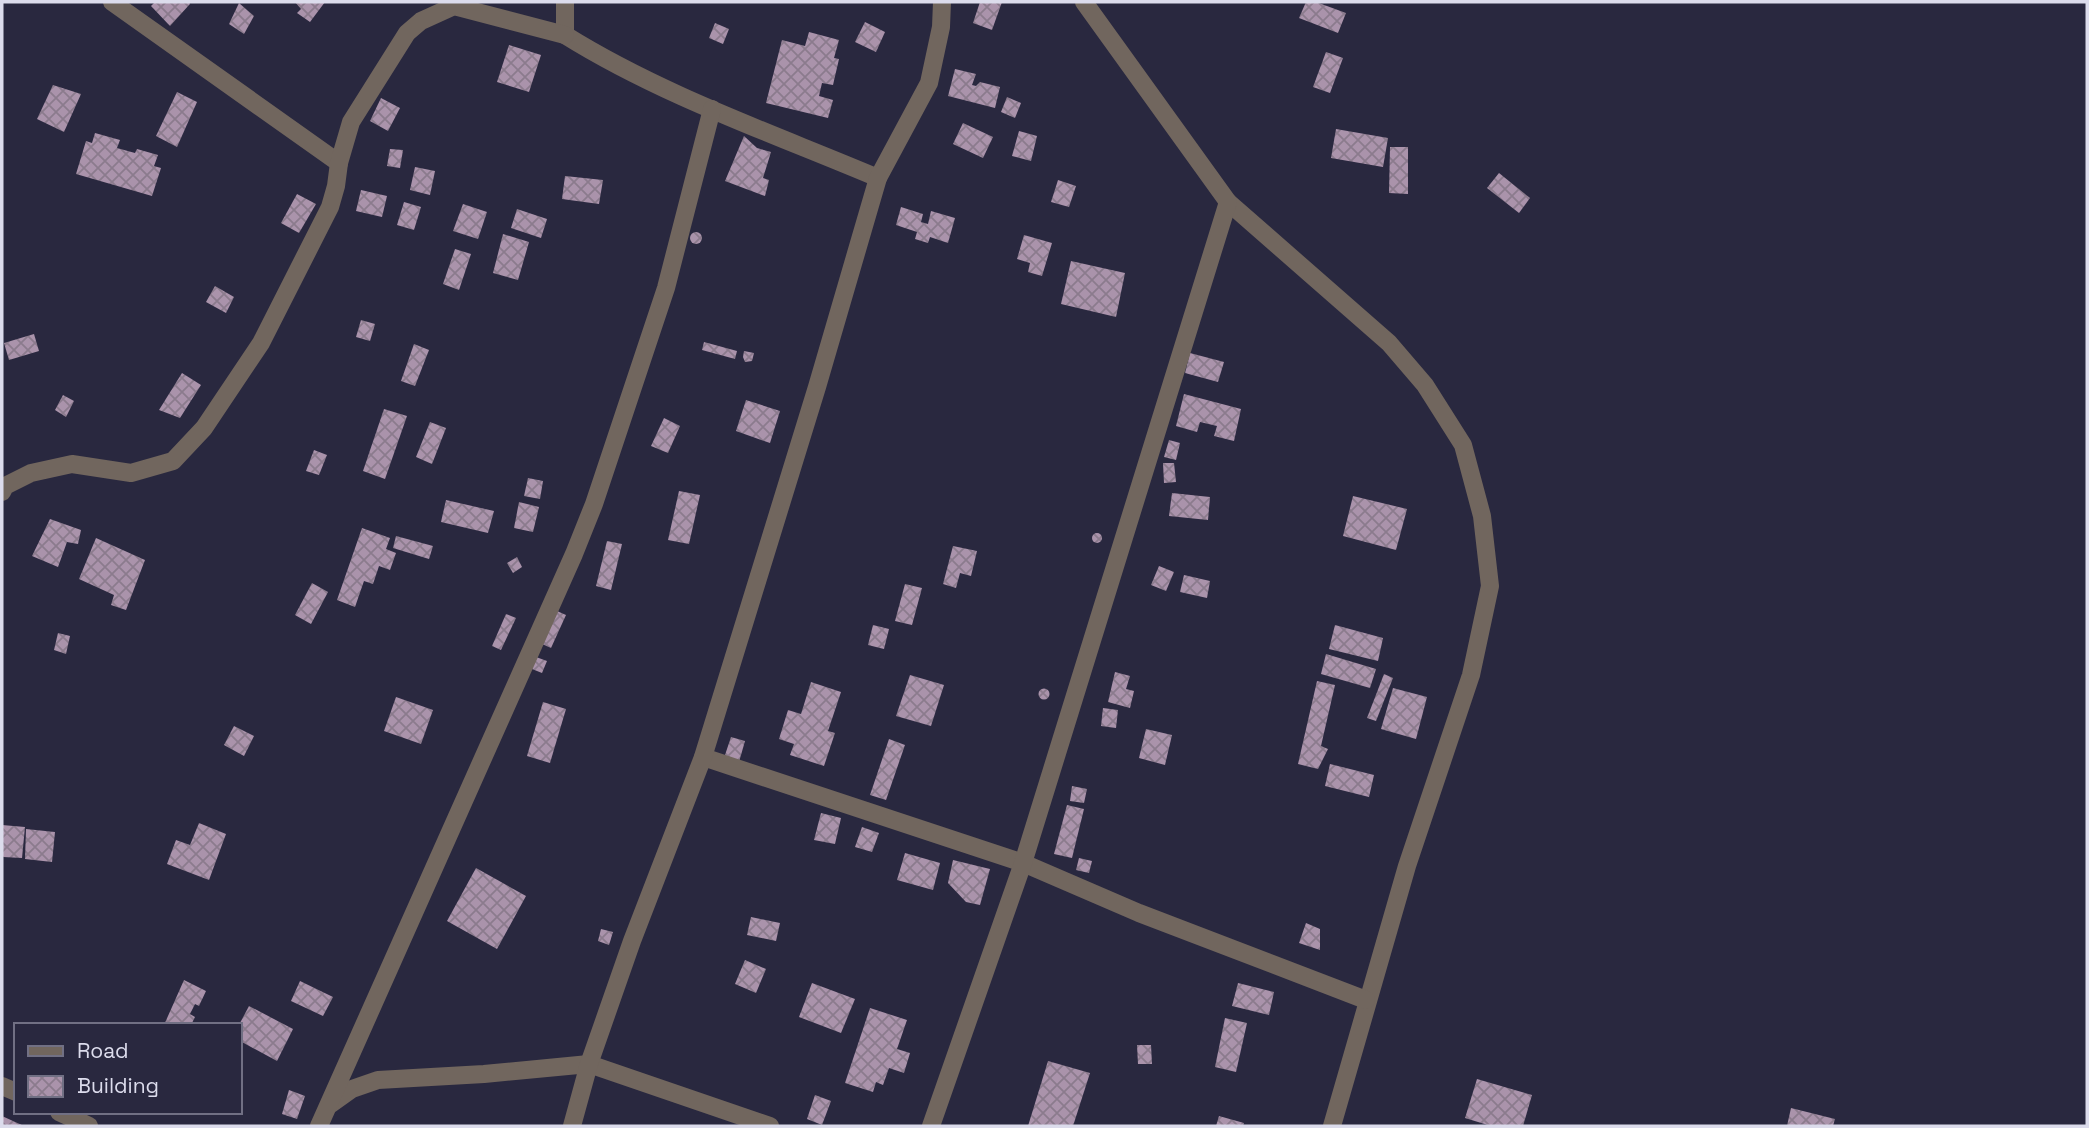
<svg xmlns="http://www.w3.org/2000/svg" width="2089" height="1128" viewBox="0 0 2089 1128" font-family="'Space Grotesk',sans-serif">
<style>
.building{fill:url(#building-cross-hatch)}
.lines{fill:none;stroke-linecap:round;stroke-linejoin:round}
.street{stroke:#71665e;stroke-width:18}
</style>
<defs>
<pattern id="building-cross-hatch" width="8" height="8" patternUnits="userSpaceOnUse" patternTransform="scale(1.75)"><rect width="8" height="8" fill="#aa93ab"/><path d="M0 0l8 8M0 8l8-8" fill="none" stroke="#8b7b8d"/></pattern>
</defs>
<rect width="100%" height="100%" fill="#29283f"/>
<g class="building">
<path d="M 155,2 L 189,2 L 190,4 L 170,26 L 151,6 Z"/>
<path d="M 295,2 L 325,2 L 310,22 L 297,13 L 301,9 Z"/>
<path d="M 980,2 L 1002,2 L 992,30 L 973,23 Z"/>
<path d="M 1306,2 L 1316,2 L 1346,13 L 1338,33 L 1299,18 Z"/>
<path d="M 239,3 L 254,16 L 244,34 L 229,24 Z"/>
<path d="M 865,22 L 885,32 L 876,52 L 855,42 Z"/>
<path d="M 715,23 L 729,29 L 723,44 L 709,38 Z"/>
<path d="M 809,32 L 839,40 L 834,58 L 839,59 L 833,85 L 822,83 L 819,96 L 833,100 L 828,118 L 766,103 L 782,40 L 805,46 Z"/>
<path d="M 509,45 L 541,55 L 529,92 L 497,82 Z"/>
<path d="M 1326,52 L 1343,58 L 1330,93 L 1313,87 Z"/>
<path d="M 955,69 L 976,74 L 972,85 L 976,86 L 980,82 L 1000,87 L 995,108 L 948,96 Z"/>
<path d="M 53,85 L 81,94 L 64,132 L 37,119 Z"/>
<path d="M 177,92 L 197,102 L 177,147 L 156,136 Z"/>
<path d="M 1007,97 L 1021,103 L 1015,118 L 1001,112 Z"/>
<path d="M 381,98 L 400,108 L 388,131 L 370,121 Z"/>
<path d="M 963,123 L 993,137 L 983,158 L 953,144 Z"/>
<path d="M 1336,129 L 1388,138 L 1383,167 L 1331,158 Z"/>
<path d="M 1019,131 L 1037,136 L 1031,161 L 1012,156 Z"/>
<path d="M 95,133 L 120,140 L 117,148 L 135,153 L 137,149 L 158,155 L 154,166 L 161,168 L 152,196 L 76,174 L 86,141 L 92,143 Z"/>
<path d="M 744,136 L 757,148 L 771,152 L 763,178 L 769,180 L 765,196 L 725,181 Z"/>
<path d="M 1390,147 L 1408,147 L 1408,194 L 1389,193 Z"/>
<path d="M 390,149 L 403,150 L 400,168 L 387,166 Z"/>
<path d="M 415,167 L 435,171 L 430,195 L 410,190 Z"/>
<path d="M 1499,173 L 1530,198 L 1519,213 L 1487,188 Z"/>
<path d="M 565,176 L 603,180 L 599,204 L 562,199 Z"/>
<path d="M 1058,180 L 1076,186 L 1069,207 L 1051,202 Z"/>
<path d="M 361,190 L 387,196 L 382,217 L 356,211 Z"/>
<path d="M 297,194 L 316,204 L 299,233 L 281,223 Z"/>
<path d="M 404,202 L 421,207 L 414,230 L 397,225 Z"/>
<path d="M 463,204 L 487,212 L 478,239 L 453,231 Z"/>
<path d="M 901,207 L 923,214 L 921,222 L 928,224 L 931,211 L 955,218 L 948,243 L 930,237 L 928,243 L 915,239 L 917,232 L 896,225 Z"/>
<path d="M 517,209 L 547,219 L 541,238 L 511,228 Z"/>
<circle cx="696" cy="238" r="6"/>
<path d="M 503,234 L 529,242 L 518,280 L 493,273 Z"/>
<path d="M 1024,235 L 1052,243 L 1042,276 L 1028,272 L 1030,263 L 1017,259 Z"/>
<path d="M 455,249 L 471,254 L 459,290 L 443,284 Z"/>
<path d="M 1071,261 L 1125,273 L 1116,317 L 1061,304 Z"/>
<path d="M 215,286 L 234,297 L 226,313 L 206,302 Z"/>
<path d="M 361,320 L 375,324 L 370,341 L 356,337 Z"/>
<path d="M 34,334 L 39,351 L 9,360 L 4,343 Z"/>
<path d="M 704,342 L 737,351 L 735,359 L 702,350 Z"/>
<path d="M 414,344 L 429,350 L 415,386 L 401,381 Z"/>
<path d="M 744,351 L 754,353 L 752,361 L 745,362 L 743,357 Z"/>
<path d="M 1190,353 L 1224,362 L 1218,382 L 1185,373 Z"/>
<path d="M 182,373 L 201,385 L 180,418 L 159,410 Z"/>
<path d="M 1184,394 L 1241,409 L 1234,441 L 1214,436 L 1217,426 L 1200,422 L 1197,432 L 1176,426 Z"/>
<path d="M 63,395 L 74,401 L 66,417 L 55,410 Z"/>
<path d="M 746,400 L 780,411 L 770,443 L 736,431 Z"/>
<path d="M 384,409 L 407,416 L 385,479 L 363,471 Z"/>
<path d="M 664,418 L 680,426 L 668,453 L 651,446 Z"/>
<path d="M 430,422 L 446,428 L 432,464 L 416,457 Z"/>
<path d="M 1169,440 L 1180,443 L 1176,460 L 1164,457 Z"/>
<path d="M 314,450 L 327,455 L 319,475 L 306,471 Z"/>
<path d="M 1163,463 L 1174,463 L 1176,482 L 1164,483 Z"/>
<path d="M 528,478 L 543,481 L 540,499 L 524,496 Z"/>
<path d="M 679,491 L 700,495 L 689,544 L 668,540 Z"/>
<path d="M 1172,493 L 1210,497 L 1208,520 L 1169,516 Z"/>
<path d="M 1353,496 L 1407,509 L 1396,550 L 1343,536 Z"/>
<path d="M 446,500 L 494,511 L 488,533 L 441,522 Z"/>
<path d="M 519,502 L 539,507 L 533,532 L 514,528 Z"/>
<path d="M 50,519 L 81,530 L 78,544 L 67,542 L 58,567 L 32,556 Z"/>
<path d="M 362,528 L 390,538 L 386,549 L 396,553 L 390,570 L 379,566 L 373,584 L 364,581 L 355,607 L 337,600 Z"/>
<circle cx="1097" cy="538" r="5"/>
<path d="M 396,536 L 433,546 L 429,559 L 393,548 Z"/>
<path d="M 96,538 L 145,560 L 126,610 L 111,605 L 114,595 L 79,579 Z"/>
<path d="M 607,541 L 622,544 L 611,590 L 596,586 Z"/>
<path d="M 953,546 L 977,551 L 971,576 L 960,573 L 956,588 L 943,584 Z"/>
<path d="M 517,557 L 522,567 L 513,573 L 507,563 Z"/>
<path d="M 1159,566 L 1174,572 L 1166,591 L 1151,585 Z"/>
<path d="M 1184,575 L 1210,581 L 1207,598 L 1180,592 Z"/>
<path d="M 312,583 L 328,592 L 311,624 L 295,615 Z"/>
<path d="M 905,584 L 922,588 L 912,625 L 895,621 Z"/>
<path d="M 557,611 L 566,615 L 551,648 L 542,644 Z"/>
<path d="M 506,614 L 516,618 L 501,650 L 492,646 Z"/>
<path d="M 873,625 L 889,629 L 884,649 L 868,645 Z"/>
<path d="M 1335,625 L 1383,638 L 1378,661 L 1329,649 Z"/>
<path d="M 58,633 L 70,636 L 66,654 L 54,650 Z"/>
<path d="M 1326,654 L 1376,669 L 1370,688 L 1321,674 Z"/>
<path d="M 536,657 L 547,661 L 542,673 L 532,669 Z"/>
<path d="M 1115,672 L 1130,676 L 1126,689 L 1134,691 L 1130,708 L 1108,702 Z"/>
<path d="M 1384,674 L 1393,678 L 1376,721 L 1367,718 Z"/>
<path d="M 910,675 L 944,685 L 931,726 L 896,716 Z"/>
<path d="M 1317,681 L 1335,685 L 1321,746 L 1328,749 L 1318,769 L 1298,764 Z"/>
<path d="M 811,682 L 841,692 L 828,731 L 835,733 L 824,766 L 790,755 L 794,744 L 779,739 L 788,710 L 801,714 Z"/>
<path d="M 1393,688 L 1427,697 L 1416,739 L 1381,729 Z"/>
<circle cx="1044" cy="694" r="5.5"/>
<path d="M 396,697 L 433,710 L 421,744 L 384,731 Z"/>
<path d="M 543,702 L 566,709 L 550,763 L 527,756 Z"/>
<path d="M 1103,708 L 1118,710 L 1116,728 L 1101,726 Z"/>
<path d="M 234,726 L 254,736 L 244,756 L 224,745 Z"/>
<path d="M 1146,729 L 1172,735 L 1165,765 L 1139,758 Z"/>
<path d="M 731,737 L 745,741 L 739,762 L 724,758 Z"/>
<path d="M 889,739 L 905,745 L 886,800 L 870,795 Z"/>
<path d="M 1330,764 L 1374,775 L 1369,797 L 1325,786 Z"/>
<path d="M 1072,786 L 1087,789 L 1084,803 L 1070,801 Z"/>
<path d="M 1067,805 L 1084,809 L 1072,858 L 1054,854 Z"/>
<path d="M 821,813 L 841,818 L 835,844 L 814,840 Z"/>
<path d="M 199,823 L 226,834 L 209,880 L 167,864 L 176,840 L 190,845 Z"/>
<path d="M 2,825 L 25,827 L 22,858 L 3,857 Z"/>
<path d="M 862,827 L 879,833 L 872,852 L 855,847 Z"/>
<path d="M 26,829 L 55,832 L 52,862 L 25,859 Z"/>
<path d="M 905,853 L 940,863 L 933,890 L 897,880 Z"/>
<path d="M 1079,858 L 1092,861 L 1089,873 L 1076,870 Z"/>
<path d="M 953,860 L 990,869 L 980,905 L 966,902 L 948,883 Z"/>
<path d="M 476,868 L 526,896 L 497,949 L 447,921 Z"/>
<path d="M 751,917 L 780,923 L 776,941 L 747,935 Z"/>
<path d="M 1306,923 L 1320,929 L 1320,950 L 1299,943 Z"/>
<path d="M 601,929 L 613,932 L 609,945 L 598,941 Z"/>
<path d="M 745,960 L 766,969 L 756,993 L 735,984 Z"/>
<path d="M 184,980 L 206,991 L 199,1006 L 195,1004 L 190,1014 L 195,1017 L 191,1025 L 164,1025 Z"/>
<path d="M 300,981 L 333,997 L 323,1016 L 291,1001 Z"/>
<path d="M 812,983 L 855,999 L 841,1033 L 799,1017 Z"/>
<path d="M 1238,983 L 1274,992 L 1269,1015 L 1232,1006 Z"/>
<path d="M 249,1006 L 293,1029 L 277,1061 L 240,1041 L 240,1023 Z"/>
<path d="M 870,1008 L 907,1020 L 897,1049 L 910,1053 L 904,1073 L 889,1068 L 883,1085 L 876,1082 L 873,1092 L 845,1083 Z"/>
<path d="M 1225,1018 L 1247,1023 L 1236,1072 L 1215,1067 Z"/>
<path d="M 1137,1045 L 1151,1045 L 1152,1064 L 1138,1064 Z"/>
<path d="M 1048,1061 L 1090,1073 L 1073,1126 L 1028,1126 Z"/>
<path d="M 1477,1079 L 1532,1095 L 1523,1126 L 1491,1126 L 1465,1118 Z"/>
<path d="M 289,1090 L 305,1096 L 297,1119 L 282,1114 Z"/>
<path d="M 815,1095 L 831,1101 L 822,1125 L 807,1119 Z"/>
<path d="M 1791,1108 L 1835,1119 L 1833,1126 L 1787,1126 Z"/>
<path d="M 2,1116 L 24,1126 L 2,1126 Z"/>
<path d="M 1219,1116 L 1244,1123 L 1243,1126 L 1216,1126 Z"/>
</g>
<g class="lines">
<g class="street">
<path d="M 112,2 L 339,163"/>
<path d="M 565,2 L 565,35 C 661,95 774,134 878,178"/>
<path d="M 1228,202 L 1389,343 L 1425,385 L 1463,445 L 1482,516 L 1490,586 L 1471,675 L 1407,866 L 1332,1126"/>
<path d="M 2,492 L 5,486 L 31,473 L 72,464 L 131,473 L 173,461 L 204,428 L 261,343 L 330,207 L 336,186 L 339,163 L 351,122 L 407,33 L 421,21 L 454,6 L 565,35"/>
<path d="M 703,757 L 1023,863 L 1139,913 L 1366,1000"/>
<path d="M 2,1086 L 16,1092"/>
<path d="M 331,1104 L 352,1089 L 378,1080 L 484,1074 L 589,1064 L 770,1126"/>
<path d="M 59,1112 L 89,1126"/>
<path d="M 319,1126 L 574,554 L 594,504 L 666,288 L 712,109"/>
<path d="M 572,1126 L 589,1064 L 632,941 L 703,757 L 817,387 L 878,178 L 929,83 L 941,27 L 942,2"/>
<path d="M 931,1126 L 1023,863 L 1228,202 L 1084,2"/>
</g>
</g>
<rect width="2089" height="1128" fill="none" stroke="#dcdcec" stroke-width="7"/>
<rect x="14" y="1023" width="228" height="91" fill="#29283f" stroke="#717084" stroke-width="2"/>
<rect x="28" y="1046" width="35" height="10" fill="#71665e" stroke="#717084" stroke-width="2"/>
<text x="77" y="1058" font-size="21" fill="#dcdcec">Road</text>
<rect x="28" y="1076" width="35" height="21" fill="url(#building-cross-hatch)" stroke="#717084" stroke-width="2"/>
<text x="77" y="1093" font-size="21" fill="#dcdcec">Building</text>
</svg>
